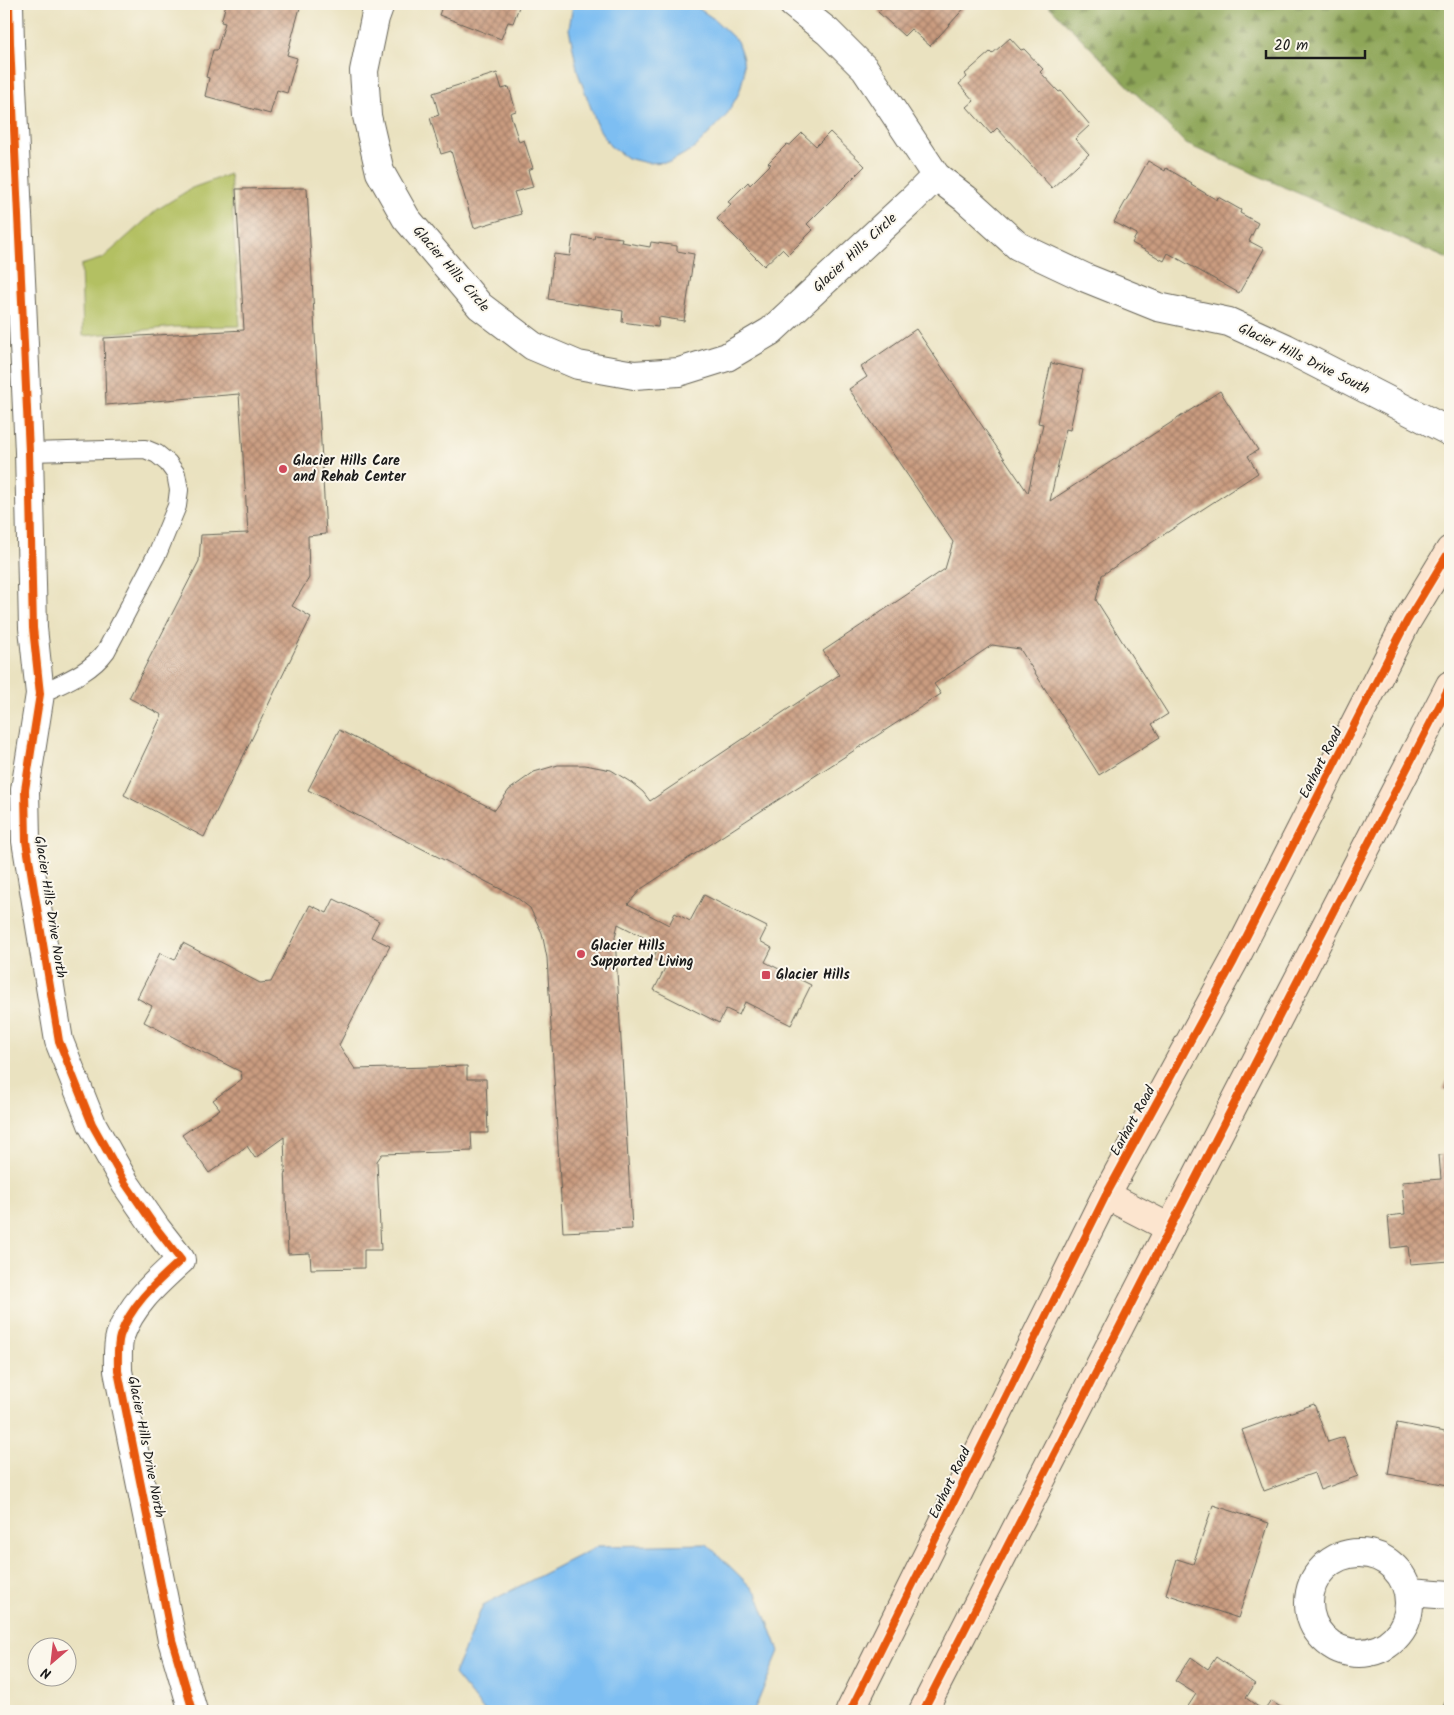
<svg xmlns="http://www.w3.org/2000/svg" width="1454" height="1715" viewBox="0 0 1454 1715" font-family="Kalam,sans-serif">
<style>
.forest{fill:url(#forest-firs);stroke:#55613a}
.garden{fill:#b3c062;stroke:#686e3f}
.water{fill:#7dbef2;stroke:#4c6d87}
.building{fill:url(#building-cross-hatch)}
.lines{fill:none;stroke-linecap:round;stroke-linejoin:round}
.lane-casing{stroke:#646155;stroke-width:20}
.street-casing{stroke:#646155;stroke-width:30}
.secondary-casing{stroke:#646155;stroke-width:30}
.lane{stroke:#fff;stroke-width:18}
.street{stroke:#fff;stroke-width:28}
.secondary{stroke:#fce5cf;stroke-width:28}
.cycleway-casing{stroke:#fbf7ec;stroke-width:11}
.cycleway{stroke:#e8590c;stroke-width:8}
.poi-dot{fill:#d1495b;stroke:#fbf7ec;stroke-width:2}
.labels{text-anchor:middle;dominant-baseline:central;stroke-width:4;stroke-linejoin:round;paint-order:stroke}
.street-label{font-size:14px;fill:#1c1c1c;stroke:#fbf7ec}
.poi-label{font-size:14px;font-weight:bold;fill:#1c1c1c;stroke:#fbf7ec;text-anchor:start}
</style>
<defs>
<pattern id="forest-firs" width="22" height="20" patternUnits="userSpaceOnUse" patternTransform="scale(1.25)"><rect width="22" height="20" fill="#8ea658"/><path d="M5 1l3.5 6h-7zM16 11l3.5 6h-7z" fill="#738648"/></pattern>
<pattern id="building-cross-hatch" width="8" height="8" patternUnits="userSpaceOnUse" patternTransform="scale(1.25)"><rect width="8" height="8" fill="#ca9c80"/><path d="M0 0l8 8M0 8l8-8" fill="none" stroke="#a37e68"/></pattern>
</defs>
<rect width="100%" height="100%" fill="#fbf7ec"/>
<filter id="ink" filterUnits="userSpaceOnUse"><feTurbulence type="fractalNoise" baseFrequency=".02" numOctaves="2"/><feDisplacementMap in="SourceGraphic" scale="10" xChannelSelector="R" yChannelSelector="G"/><feConvolveMatrix kernelMatrix="1 2 1 2 8 2 1 2 1" color-interpolation-filters="sRGB"/></filter>
<filter id="wash" filterUnits="userSpaceOnUse"><feTurbulence type="fractalNoise" baseFrequency=".0096" numOctaves="4" result="noise"/><feDisplacementMap in="SourceGraphic" scale="20" xChannelSelector="R" yChannelSelector="G"/><feGaussianBlur stdDeviation="1.12" result="paint"/><feColorMatrix in="noise" values="0 0 0 0 0 0 0 0 0 0 0 0 0 0 0 0 0 1.4 0 .05"/><feComposite in="paint" operator="in"/></filter>
<g filter="url(#wash)">
<rect width="100%" height="100%" fill="#eae2c0"/>
<path class="forest" d="M 1047,4 L 1450,4 L 1450,260 L 1186,144 Z"/>
<path class="garden" d="M 230,174 L 240,326 L 175,327 L 83,336 L 81,265 L 103,258 L 158,209 L 192,188 Z"/>
<g class="water">
<path d="M 573,4 L 692,4 L 714,19 L 737,41 L 743,58 L 744,75 L 739,93 L 726,116 L 695,148 L 670,162 L 647,163 L 627,158 L 610,146 L 598,127 L 578,73 L 569,29 Z"/>
<path d="M 707,1544 L 757,1593 L 779,1651 L 754,1711 L 484,1711 L 454,1674 L 483,1605 L 598,1546 Z"/>
</g>
<g id="blocks">
<g class="building">
<path d="M 226,4 L 301,4 L 287,55 L 297,58 L 287,93 L 277,90 L 270,114 L 205,96 L 209,78 L 206,77 L 213,50 L 217,50 L 225,23 L 221,22 Z"/>
<path d="M 443,4 L 520,4 L 513,23 L 508,22 L 501,39 L 439,15 Z"/>
<path d="M 885,4 L 968,4 L 930,46 L 911,29 L 904,36 L 878,12 Z"/>
<path d="M 1010,38 L 1021,50 L 1024,49 L 1043,69 L 1040,72 L 1059,92 L 1061,91 L 1090,125 L 1075,139 L 1089,154 L 1052,188 L 997,128 L 991,134 L 967,107 L 974,101 L 959,84 L 967,77 L 965,74 L 990,52 L 992,54 Z"/>
<path d="M 497,73 L 502,89 L 509,87 L 516,111 L 510,113 L 519,142 L 524,140 L 533,168 L 528,170 L 533,187 L 514,192 L 521,214 L 474,228 L 451,151 L 441,154 L 430,118 L 439,115 L 433,93 Z"/>
<path d="M 830,132 L 865,166 L 807,224 L 813,230 L 788,255 L 782,249 L 764,266 L 717,219 L 731,204 L 728,202 L 748,182 L 750,185 L 771,164 L 768,163 L 787,144 L 790,145 L 802,133 L 816,146 Z"/>
<path d="M 1148,161 L 1165,171 L 1166,168 L 1192,183 L 1191,185 L 1217,200 L 1218,197 L 1241,210 L 1240,213 L 1258,223 L 1249,241 L 1264,249 L 1239,293 L 1168,253 L 1164,261 L 1132,243 L 1137,234 L 1114,222 Z"/>
<path d="M 307,188 L 326,534 L 308,536 L 309,578 L 292,606 L 311,617 L 204,837 L 124,795 L 162,715 L 129,698 L 199,561 L 201,535 L 248,533 L 239,394 L 106,405 L 104,338 L 244,330 L 236,189 Z"/>
<path d="M 595,235 L 622,238 L 621,242 L 650,247 L 651,242 L 677,246 L 677,251 L 694,254 L 684,321 L 659,317 L 658,327 L 622,322 L 623,311 L 548,299 L 554,254 L 570,256 L 573,236 L 594,239 Z"/>
<path d="M 916,329 L 1028,493 L 1043,424 L 1038,423 L 1051,363 L 1083,370 L 1070,430 L 1066,429 L 1050,501 L 1220,391 L 1258,450 L 1248,456 L 1258,473 L 1102,575 L 1096,600 L 1168,714 L 1152,724 L 1160,737 L 1099,775 L 1020,649 L 992,645 L 934,684 L 941,694 L 641,889 L 628,904 L 669,925 L 675,913 L 690,921 L 704,895 L 767,927 L 760,941 L 772,948 L 765,962 L 811,985 L 791,1025 L 745,1002 L 739,1015 L 726,1009 L 719,1023 L 654,990 L 666,966 L 653,959 L 659,945 L 618,924 L 615,937 L 632,1229 L 563,1232 L 547,958 L 542,933 L 530,908 L 516,897 L 308,790 L 339,730 L 495,810 L 509,790 L 534,772 L 558,765 L 585,765 L 611,770 L 632,783 L 643,792 L 650,801 L 839,675 L 823,651 L 945,569 L 953,542 L 849,389 L 867,377 L 861,367 Z"/>
<path d="M 334,899 L 379,921 L 371,937 L 390,946 L 339,1045 L 355,1069 L 467,1066 L 467,1079 L 486,1079 L 488,1133 L 471,1133 L 472,1151 L 382,1154 L 377,1161 L 381,1250 L 364,1250 L 364,1268 L 311,1269 L 310,1253 L 288,1254 L 284,1137 L 255,1158 L 247,1146 L 209,1173 L 182,1135 L 220,1109 L 213,1100 L 242,1079 L 241,1072 L 144,1022 L 152,1006 L 137,998 L 160,953 L 175,960 L 183,943 L 260,983 L 271,982 L 310,905 L 327,913 Z"/>
<path d="M 1450,1075 L 1450,1093 L 1443,1089 Z"/>
<path d="M 1450,1154 L 1450,1261 L 1410,1264 L 1408,1246 L 1391,1248 L 1388,1216 L 1405,1214 L 1402,1182 L 1441,1179 L 1439,1155 Z"/>
<path d="M 1314,1404 L 1328,1442 L 1344,1437 L 1358,1476 L 1320,1490 L 1314,1473 L 1264,1491 L 1242,1430 Z"/>
<path d="M 1397,1423 L 1450,1433 L 1450,1494 L 1446,1493 L 1448,1485 L 1388,1474 Z"/>
<path d="M 1213,1505 L 1269,1523 L 1238,1618 L 1166,1594 L 1177,1559 L 1193,1564 Z"/>
<path d="M 1191,1657 L 1208,1669 L 1216,1657 L 1255,1684 L 1246,1698 L 1264,1711 L 1271,1701 L 1287,1711 L 1185,1711 L 1196,1694 L 1175,1681 Z"/>
<path d="M 1450,1691 L 1450,1711 L 1441,1711 Z"/>
</g>
</g>
</g>
<g filter="url(#ink)">
<use href="#blocks" fill-opacity="0" stroke="#646155" stroke-width="1"/>
<g class="lines">
<defs>
<path id="lane" d="M 29,452 L 145,449 L 157,454 L 168,463 L 176,474 L 179,490 L 177,506 L 158,552 L 106,651 C 90,673 64,682 40,694"/>
<g id="street">
<path d="M 9,4 L 10,43 L 29,452 L 33,628 L 40,694 L 25,790 L 26,841 L 59,1041 L 92,1124 L 125,1183 L 156,1228 L 181,1260 C 157,1282 131,1304 120,1336 C 117,1346 118,1360 118,1371 L 172,1640 L 193,1711"/>
<path d="M 380,4 L 375,18 L 364,71 L 367,116 L 380,172 L 406,218 L 480,306 L 533,346 L 578,365 L 634,375 L 679,372 L 727,357 L 771,331 L 913,199 L 936,176"/>
<path d="M 793,4 L 828,32 L 865,69 L 936,176 L 966,199 L 1018,246 L 1086,278 L 1158,307 L 1229,322 L 1286,348 L 1450,432"/>
<circle cx="1359" cy="1603" r="50"/>
<path d="M 1409,1592 L 1450,1595"/>
</g>
<g id="secondary">
<path d="M 1106,1195 L 1170,1228"/>
<path d="M 850,1711 L 1106,1195 L 1234,961 L 1407,621 L 1450,550"/>
<path d="M 923,1711 L 1170,1228 L 1450,685"/>
</g>
</defs>
<use href="#lane" class="lane-casing"/>
<use href="#street" class="street-casing"/>
<use href="#secondary" class="secondary-casing"/>
<use href="#lane" class="lane"/>
<use href="#street" class="street"/>
<use href="#secondary" class="secondary"/>
<defs>
<g id="cycleway">
<path d="M 9,4 L 10,43 L 29,452 L 33,628 L 40,694 L 25,790 L 26,841 L 59,1041 L 92,1124 L 125,1183 L 156,1228 L 181,1260 C 157,1282 131,1304 120,1336 C 117,1346 118,1360 118,1371 L 172,1640 L 193,1711"/>
<path d="M 850,1711 L 1106,1195 L 1234,961 L 1407,621 L 1450,550"/>
<path d="M 923,1711 L 1170,1228 L 1450,685"/>
</g>
</defs>
<use href="#cycleway" class="cycleway-casing"/>
<use href="#cycleway" class="cycleway"/>
</g>
</g>
<g class="poi-dot">
<circle cx="283" cy="469" r="5"/>
<circle cx="581" cy="954" r="5"/>
<rect x="761" y="970" width="10" height="10" rx="2.5"/>
</g>
<g class="labels">
<g class="street-label">
<text transform="translate(855 253) rotate(-43)">Glacier Hills Circle</text>
<text transform="translate(451 269) rotate(49)">Glacier Hills Circle</text>
<text transform="translate(1304 359) rotate(26)">Glacier Hills Drive South</text>
<text transform="translate(1321 763) rotate(-63)">Earhart Road</text>
<text transform="translate(50 907) rotate(81)">Glacier Hills Drive North</text>
<text transform="translate(1133 1121) rotate(-61)">Earhart Road</text>
<text transform="translate(146 1447) rotate(79)">Glacier Hills Drive North</text>
<text transform="translate(950 1483) rotate(-64)">Earhart Road</text>
</g>
<g class="poi-label">
<text x="293" y="461">Glacier Hills Care<tspan x="293" dy="16">and Rehab Center</tspan></text>
<text x="591" y="946">Glacier Hills<tspan x="591" dy="16">Supported Living</tspan></text>
<text x="776" y="975">Glacier Hills</text>
</g>
</g>
<rect width="1454" height="1715" fill="none" stroke="#fbf7ec" stroke-width="20"/>
<g transform="translate(52 1662) rotate(208)"><circle r="24" fill="#fbf7ec" stroke="#a29f99"/>
<path d="M0-4L9 19L0 12L-9 19Z" fill="#d1495b"/>
<text y="-8" font-size="14" font-weight="bold" text-anchor="middle" fill="#1c1c1c">N</text>
</g>
<path d="M1266 50v8h99v-8" fill="none" stroke="#1c1c1c" stroke-width="2.5"/>
<text x="1274" y="50" font-size="15" fill="#1c1c1c" stroke="#fbf7ec" stroke-width="4" paint-order="stroke">20 m</text>
</svg>
